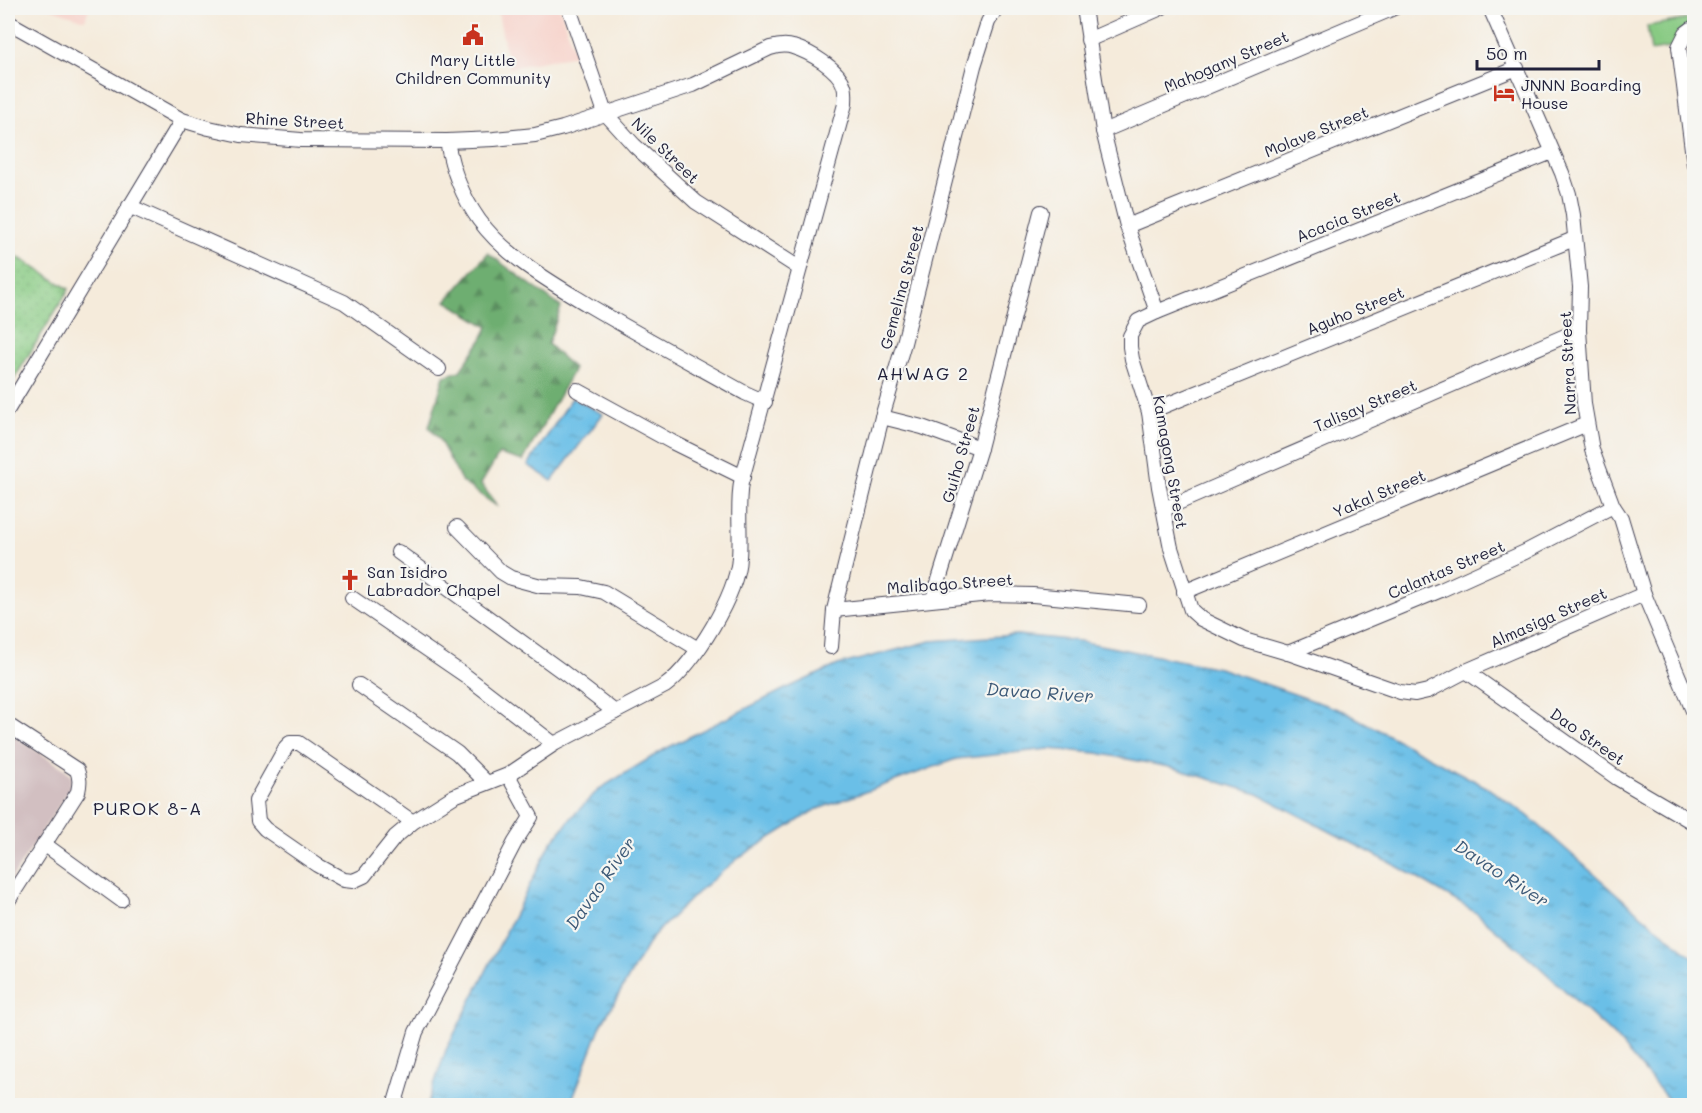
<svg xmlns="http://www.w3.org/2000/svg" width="1702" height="1113" viewBox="0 0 1702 1113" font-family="Mali,sans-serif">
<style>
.built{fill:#f7d1c9}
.industrial{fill:#d2bfc1}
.grass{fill:url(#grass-dots);stroke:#55765f;stroke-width:1.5}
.forest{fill:url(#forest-firs);stroke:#486856;stroke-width:1.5}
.pitch{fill:#88ca83;stroke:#55765f;stroke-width:1.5}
.water{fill:url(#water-ripples);stroke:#467091;stroke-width:1.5}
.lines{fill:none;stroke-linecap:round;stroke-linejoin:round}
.minor-casing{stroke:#424053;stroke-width:16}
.minor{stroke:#fff;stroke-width:14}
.labels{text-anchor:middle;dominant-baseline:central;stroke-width:4.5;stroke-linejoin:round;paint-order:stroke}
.poi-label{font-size:16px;fill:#22223b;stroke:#f6f6f2;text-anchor:start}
.street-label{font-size:16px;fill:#22223b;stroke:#f6f6f2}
.neighbourhood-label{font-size:18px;letter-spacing:1.5px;fill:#22223b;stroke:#f6f6f2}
.water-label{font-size:18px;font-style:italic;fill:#3c5977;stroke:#f6f6f2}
</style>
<defs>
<pattern id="grass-dots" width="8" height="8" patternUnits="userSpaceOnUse" patternTransform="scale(1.5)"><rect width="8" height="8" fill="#88ca83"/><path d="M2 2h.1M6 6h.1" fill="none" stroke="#75ad72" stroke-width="1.8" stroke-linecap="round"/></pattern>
<pattern id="forest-firs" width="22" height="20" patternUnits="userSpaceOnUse" patternTransform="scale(1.5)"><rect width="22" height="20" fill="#6eae71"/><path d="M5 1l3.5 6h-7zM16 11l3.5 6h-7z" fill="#5a8d5e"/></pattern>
<pattern id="water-ripples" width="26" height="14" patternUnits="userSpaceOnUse" patternTransform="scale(1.5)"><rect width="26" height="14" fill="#6bbfe7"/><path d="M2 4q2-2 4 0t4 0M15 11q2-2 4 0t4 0" fill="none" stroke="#589bbc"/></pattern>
</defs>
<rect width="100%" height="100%" fill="#f6f6f2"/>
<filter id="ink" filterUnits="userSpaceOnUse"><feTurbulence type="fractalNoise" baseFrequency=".0167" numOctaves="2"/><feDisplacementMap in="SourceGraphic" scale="12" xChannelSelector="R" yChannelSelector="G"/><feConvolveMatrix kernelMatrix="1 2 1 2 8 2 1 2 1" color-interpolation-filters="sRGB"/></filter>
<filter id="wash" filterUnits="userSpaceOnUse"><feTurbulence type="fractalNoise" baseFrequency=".008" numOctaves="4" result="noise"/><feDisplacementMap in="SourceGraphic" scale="24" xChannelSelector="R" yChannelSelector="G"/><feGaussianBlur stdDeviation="1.35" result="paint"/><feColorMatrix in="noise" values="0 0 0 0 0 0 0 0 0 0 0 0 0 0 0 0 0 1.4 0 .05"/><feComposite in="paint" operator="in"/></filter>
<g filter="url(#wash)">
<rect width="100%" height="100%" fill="#f5ebdb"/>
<g class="built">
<path d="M 49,8 L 89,8 L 85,20 Z"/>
<path d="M 497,8 L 560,8 L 575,55 L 509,68 Z"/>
</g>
<path class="industrial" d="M 8,733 L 65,769 L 72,777 L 69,790 L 8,884 Z"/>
<path class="grass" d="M 8,251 L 69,289 L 8,389 Z"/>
<path class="forest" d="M 488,253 L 561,307 L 548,344 L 574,369 L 523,461 L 499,454 L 481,484 L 498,507 L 462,482 L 439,439 L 429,427 L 444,376 L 460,371 L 482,339 L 488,327 L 446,301 Z"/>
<path class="pitch" d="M 1694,18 L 1694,44 L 1651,51 L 1647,26 Z"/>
<g class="water">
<path d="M 572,398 L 603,414 L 552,481 L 528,465 Z"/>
<path d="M 1017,635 L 1079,641 L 1219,668 L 1343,711 L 1486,787 L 1527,815 L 1627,903 L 1694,958 L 1694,1105 L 1673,1105 L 1614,1036 L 1533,961 L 1475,912 L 1402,869 L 1258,794 L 1174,768 L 1097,753 L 1049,749 L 956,759 L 815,810 L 740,857 L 700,890 L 652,937 L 601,1025 L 570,1105 L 427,1105 L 446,1050 L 551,843 L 573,816 L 599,789 L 665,749 L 785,689 L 838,665 L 931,641 Z"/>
</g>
</g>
<g filter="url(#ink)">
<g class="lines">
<defs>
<g id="minor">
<path d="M 569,8 L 605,113 L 634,145 L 696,202 L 799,268"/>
<path d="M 1084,8 L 1103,131 L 1127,226 L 1157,312"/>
<path d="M 1490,8 L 1562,173 L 1569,194 L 1573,215 L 1580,287 L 1579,330 L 1584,404 L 1592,450 L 1613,506 L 1621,518 L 1644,594 L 1694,713"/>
<path d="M 8,22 L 182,120 L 209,128 L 241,135 L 301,140 L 447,141 L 494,139 L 535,135 L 563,128 L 693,85 L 770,48 C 777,46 785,44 793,47 C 810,52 839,69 844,86 C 846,92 845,98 845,104 L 741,483 C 737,508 741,532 739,557 C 738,593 694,665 665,686 L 554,744 L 508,775 L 454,796 L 413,822 L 395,837 L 364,876 L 353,881 L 344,880 L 317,865 L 265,829 L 258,821 L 256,801 L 286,747 L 290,743 L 299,743 L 413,822"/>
<path d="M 1694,27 L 1686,33 L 1679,47 L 1694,165"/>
<path d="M 1088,40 L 1161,8"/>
<path d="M 1103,131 L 1394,8"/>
<path d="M 447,141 C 452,170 462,196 479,220 C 507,258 551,282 590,306 C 641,336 693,364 745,393 L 765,402"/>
<path d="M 1552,152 L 1157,312 L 1138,321 L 1130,336 L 1130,347 L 1132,359 L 1149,412 L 1159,487 L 1171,548 L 1191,610 L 1201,619 L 1244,640 L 1288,653 L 1400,692 L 1415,694 L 1428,691 L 1466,671 L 1644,594"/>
<path d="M 129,206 L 344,302 L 439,369"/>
<path d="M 1127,226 L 1517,68"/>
<path d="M 577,390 L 672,442 L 743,477"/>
<path d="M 8,409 L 182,120"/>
<path d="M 1149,412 L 1574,239"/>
<path d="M 882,417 L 922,427 L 980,448"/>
<path d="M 1164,509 L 1579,330"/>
<path d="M 457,527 L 501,572 L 511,578 L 541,586 L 581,587 L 604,592 L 698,649"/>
<path d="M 398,552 L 563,672 L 615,712"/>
<path d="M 1184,592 L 1587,424"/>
<path d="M 352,598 L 466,676 L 554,744"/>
<path d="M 933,599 L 980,448 L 1041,212"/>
<path d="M 834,610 L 990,594 L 1033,595 L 1139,605"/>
<path d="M 831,647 L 834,610 L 882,417 L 904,343 L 974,66 L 988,22 L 996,8"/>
<path d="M 1288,653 L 1441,590 L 1525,552 L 1613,506"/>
<path d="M 1466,671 L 1617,778 L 1694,823"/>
<path d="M 359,685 L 457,753 L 486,782"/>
<path d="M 8,725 L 77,770 C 80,778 80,783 78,792 L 8,901"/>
<path d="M 44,844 L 121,900"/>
<path d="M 394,1106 L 416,1032 L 515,842 L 531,817 L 508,775"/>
</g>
</defs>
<use href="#minor" class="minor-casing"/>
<use href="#minor" class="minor"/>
</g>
</g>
<defs>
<symbol id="civic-bare" viewBox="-9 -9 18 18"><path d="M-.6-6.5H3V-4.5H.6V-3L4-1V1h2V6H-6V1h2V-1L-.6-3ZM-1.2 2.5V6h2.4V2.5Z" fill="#c8321e" stroke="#f6f6f2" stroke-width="2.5" paint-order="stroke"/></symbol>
<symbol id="hotel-bare" viewBox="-9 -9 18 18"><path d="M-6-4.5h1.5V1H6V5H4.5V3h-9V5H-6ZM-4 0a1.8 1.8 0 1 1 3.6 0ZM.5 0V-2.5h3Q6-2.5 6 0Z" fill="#c8321e" stroke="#f6f6f2" stroke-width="2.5" paint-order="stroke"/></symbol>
<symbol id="church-bare" viewBox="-9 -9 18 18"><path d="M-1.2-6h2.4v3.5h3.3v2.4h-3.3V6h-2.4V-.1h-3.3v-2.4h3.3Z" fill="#c8321e" stroke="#f6f6f2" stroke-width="2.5" paint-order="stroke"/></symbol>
</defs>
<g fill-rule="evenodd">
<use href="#civic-bare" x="458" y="20" width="30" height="30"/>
<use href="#hotel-bare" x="1489" y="78" width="30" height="30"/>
<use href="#church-bare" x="335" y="565" width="30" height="30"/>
</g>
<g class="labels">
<g class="poi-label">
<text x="473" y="59" text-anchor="middle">Mary Little<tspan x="473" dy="18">Children Community</tspan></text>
<text x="1521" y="84">JNNN Boarding<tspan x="1521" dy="18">House</tspan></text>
<text x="367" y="571">San Isidro<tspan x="367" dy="18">Labrador Chapel</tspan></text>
</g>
<g class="street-label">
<text transform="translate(1226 61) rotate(-23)">Mahogany Street</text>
<text transform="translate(295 120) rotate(3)">Rhine Street</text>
<text transform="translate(1316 131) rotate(-22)">Molave Street</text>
<text transform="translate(666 150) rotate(44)">Nile Street</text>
<text transform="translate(1348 216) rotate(-22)">Acacia Street</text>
<text transform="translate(901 287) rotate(-75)">Gemelina Street</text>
<text transform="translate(1355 310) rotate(-22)">Aguho Street</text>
<text transform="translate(1567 363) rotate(-93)">Narra Street</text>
<text transform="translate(1365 405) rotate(-23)">Talisay Street</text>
<text transform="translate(960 454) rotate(-74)">Guiho Street</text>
<text transform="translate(1171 462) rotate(80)">Kamagong Street</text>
<text transform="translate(1379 493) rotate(-23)">Yakal Street</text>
<text transform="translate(1446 569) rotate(-23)">Calantas Street</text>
<text transform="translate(950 583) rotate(-4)">Malibago Street</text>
<text transform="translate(1548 617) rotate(-24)">Almasiga Street</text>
<text transform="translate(1588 736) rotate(35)">Dao Street</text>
</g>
<g class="neighbourhood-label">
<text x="923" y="373">AHWAG 2</text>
<text x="148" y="808">PUROK 8-A</text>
</g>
<g class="water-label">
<text transform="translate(1040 692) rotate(4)">Davao River</text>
<text transform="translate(1502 873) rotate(33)">Davao River</text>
<text transform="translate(600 883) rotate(-55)">Davao River</text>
</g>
</g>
<rect width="1702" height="1113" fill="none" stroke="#f6f6f2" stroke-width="30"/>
<path d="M1477 60v9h122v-9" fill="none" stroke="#22223b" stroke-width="3"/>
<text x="1486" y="60" font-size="18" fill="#22223b" stroke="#f6f6f2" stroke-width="4.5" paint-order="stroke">50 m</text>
</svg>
